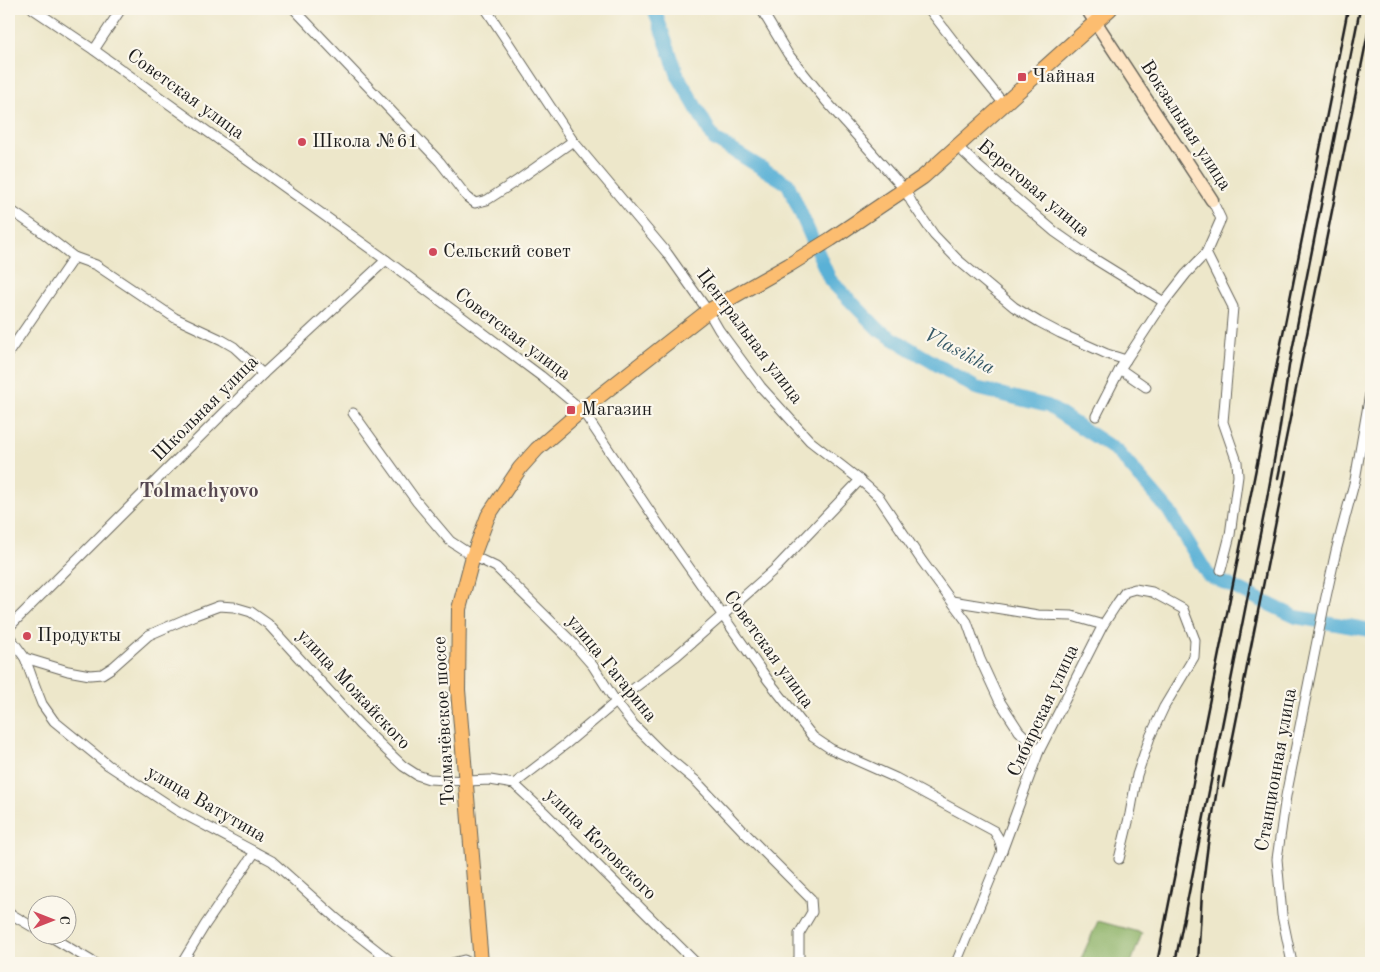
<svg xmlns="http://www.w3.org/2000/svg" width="1380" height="972" viewBox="0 0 1380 972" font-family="'Old Standard TT',serif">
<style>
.forest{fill:#8db268;stroke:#546742}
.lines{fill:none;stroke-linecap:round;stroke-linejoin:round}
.river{stroke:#5ab1d6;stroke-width:14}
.street-casing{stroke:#656359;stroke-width:11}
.secondary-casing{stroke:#656359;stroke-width:15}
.primary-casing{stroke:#656359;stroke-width:16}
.street{stroke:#fff;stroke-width:9}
.secondary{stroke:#fee5c5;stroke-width:12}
.primary{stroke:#fcbd6f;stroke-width:14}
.rail{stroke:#1c1c1c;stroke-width:2.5}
.poi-dot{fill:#d1495b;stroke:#fbf7ec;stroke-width:2}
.labels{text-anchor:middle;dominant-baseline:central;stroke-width:4.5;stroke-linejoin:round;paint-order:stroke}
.poi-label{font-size:19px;fill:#1c1c1c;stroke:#fbf7ec;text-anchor:start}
.street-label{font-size:19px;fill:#1c1c1c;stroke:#fbf7ec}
.water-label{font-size:20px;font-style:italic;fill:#355866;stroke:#fbf7ec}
.quarter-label{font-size:21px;font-weight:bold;fill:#564750;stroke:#fbf7ec}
</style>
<rect width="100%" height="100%" fill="#fbf7ec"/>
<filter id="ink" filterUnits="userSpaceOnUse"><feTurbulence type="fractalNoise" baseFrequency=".02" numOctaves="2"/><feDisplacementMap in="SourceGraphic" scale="10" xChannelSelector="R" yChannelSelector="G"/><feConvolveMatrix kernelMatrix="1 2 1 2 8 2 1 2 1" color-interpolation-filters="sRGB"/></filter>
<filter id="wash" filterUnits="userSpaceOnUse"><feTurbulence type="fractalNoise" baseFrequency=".0096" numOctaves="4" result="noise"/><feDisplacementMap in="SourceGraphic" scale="20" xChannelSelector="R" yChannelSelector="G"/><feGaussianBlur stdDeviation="1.12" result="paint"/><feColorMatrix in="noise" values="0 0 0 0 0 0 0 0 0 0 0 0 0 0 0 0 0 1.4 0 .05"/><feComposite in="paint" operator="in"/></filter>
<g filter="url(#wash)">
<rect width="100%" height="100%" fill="#ede7ca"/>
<path class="forest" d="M 1098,921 L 1142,933 L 1131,963 L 1079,963 Z"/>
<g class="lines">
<path class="river" d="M 654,9 L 678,76 L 714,139 L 788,184 L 830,280 L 879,330 L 976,388 L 1048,406 L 1117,451 L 1169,511 L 1208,575 L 1296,617 L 1371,630"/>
</g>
</g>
<g filter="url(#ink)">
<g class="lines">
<defs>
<g id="street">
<path d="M 33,9 L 94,50 L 386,260 L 541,376 L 582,410 L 655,519 L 768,680 L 813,737 L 831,749 L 896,778 L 994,831 L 999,839 L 1002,851"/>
<path d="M 294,9 L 440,162 L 467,197 L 475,203 L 487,200 L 518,180 L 573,141"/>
<path d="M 486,9 L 573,141 L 667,253 L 708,311 L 719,330 L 761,387 L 810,441 L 860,480 L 879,497 L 922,561 L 967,622 L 980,659 L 999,700 L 1019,731 L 1039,751"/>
<path d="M 761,9 L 788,54 L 826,101 L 905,190 L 912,203 L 934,235 L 958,260 L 1014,307 L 1039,322 L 1060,333 L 1107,354 L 1126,360"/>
<path d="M 929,9 L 965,56 L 1004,104"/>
<path d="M 94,50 L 121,9"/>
<path d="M 958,147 L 979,167 L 1055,232 L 1088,255 L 1164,302"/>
<path d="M 9,209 L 38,229 L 74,257 L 96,265 L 175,318 L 222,340 L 234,347 L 263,374"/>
<path d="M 1206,253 L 1233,307 L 1223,422 L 1237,462 L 1238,476 L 1230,535 L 1221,570"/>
<path d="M 9,352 L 74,257"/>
<path d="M 1120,369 L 1146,387"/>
<path d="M 353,413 L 417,502 L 450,541 L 473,556 L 496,567 L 572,642 L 593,666 L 616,702 L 633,724 L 660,751 L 696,781 L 745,833 L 811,899 L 812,912 L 799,934 L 799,958 L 796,963"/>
<path d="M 1096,416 L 1120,369 L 1164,302 L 1186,274 L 1206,253 L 1221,219 L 1212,200"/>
<path d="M 952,601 L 1038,615 L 1072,616 L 1103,625"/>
<path d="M 9,627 L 263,374 L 386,260"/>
<path d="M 9,636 L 25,658 L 68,671 L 90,675 L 102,674 L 113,667 L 149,635 L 195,615 L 219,606 L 234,607 L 251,612 L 268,624 L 360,725 L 403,766 L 417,775 L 429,779 L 467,781 L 490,780 L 514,784 L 543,811 L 696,963"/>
<path d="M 25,658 L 35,686 L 42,704 L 54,721 L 108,765 L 178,811 L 272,861 L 337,919 L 393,963"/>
<path d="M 514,784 L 566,744 L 616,702 L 675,657 L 723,615 L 776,568 L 860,480"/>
<path d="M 9,913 L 38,930"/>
<path d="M 46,934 L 95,963"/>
<path d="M 182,963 L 205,925 L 255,852"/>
<path d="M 452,963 L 464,960 L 470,963"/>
<path d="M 956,963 L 1002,851 L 1039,751 L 1103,625 L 1118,602 L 1125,592 L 1135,589 L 1152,592 L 1183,609 L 1195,640 L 1194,657 L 1164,707 L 1150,737 L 1137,775 L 1130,814 L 1119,859"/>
<path d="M 1292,963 L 1282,915 L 1277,859 L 1286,796 L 1324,606 L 1336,551 L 1355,480 L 1371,388"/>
</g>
<path id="secondary" d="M 1087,9 L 1212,200"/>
<path id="primary" d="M 481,963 L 458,690 L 459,609 L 473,556 L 488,516 L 520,468 L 537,449 L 582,410 L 708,311 L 789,265 L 831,239 L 923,177 L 1110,9"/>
</defs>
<use href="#street" class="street-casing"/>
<use href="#secondary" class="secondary-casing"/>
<use href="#primary" class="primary-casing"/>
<use href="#street" class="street"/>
<use href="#secondary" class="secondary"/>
<use href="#primary" class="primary"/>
<g class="rail">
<path d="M 1278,478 L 1371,18"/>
<path d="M 1223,787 L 1286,471"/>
<path d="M 1157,963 L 1348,9"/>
<path d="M 1175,963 L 1266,504 L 1279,433 L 1289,366 L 1360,9"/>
<path d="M 1198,963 L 1202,892 L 1208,844 L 1219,777"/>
</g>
</g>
</g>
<g class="poi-dot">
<rect x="1017" y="72" width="10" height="10" rx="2.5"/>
<circle cx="302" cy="142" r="5"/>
<circle cx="433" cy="252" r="5"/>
<rect x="566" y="405" width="10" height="10" rx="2.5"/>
<circle cx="27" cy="636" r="5"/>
</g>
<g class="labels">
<g class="poi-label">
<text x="1032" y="77">Чайная</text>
<text x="312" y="142">Школа №61</text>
<text x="443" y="252">Сельский совет</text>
<text x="581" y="410">Магазин</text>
<text x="37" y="636">Продукты</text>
</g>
<g class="street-label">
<text transform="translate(185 95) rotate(36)">Советская улица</text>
<text transform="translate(1185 126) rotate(57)">Вокзальная улица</text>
<text transform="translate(1033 189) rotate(40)">Береговая улица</text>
<text transform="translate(512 335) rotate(37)">Советская улица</text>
<text transform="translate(749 337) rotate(53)">Центральная улица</text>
<text transform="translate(206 409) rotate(-45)">Школьная улица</text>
<text transform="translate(768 650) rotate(54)">Советская улица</text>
<text transform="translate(611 669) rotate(51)">улица Гагарина</text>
<text transform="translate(353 690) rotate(47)">улица Можайского</text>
<text transform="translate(1044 711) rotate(-65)">Сибирская улица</text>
<text transform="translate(445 721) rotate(-93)">Толмачёвское шоссе</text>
<text transform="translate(1277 770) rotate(-80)">Станционная улица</text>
<text transform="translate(206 805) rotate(30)">улица Ватутина</text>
<text transform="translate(600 845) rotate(45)">улица Котовского</text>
</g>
<g class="water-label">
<text transform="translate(959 352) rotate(28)">Vlasikha</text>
</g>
<g class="quarter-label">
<text x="199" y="491">Tolmachyovo</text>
</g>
</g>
<rect width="1380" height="972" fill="none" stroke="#fbf7ec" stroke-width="30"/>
<g transform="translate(52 920) rotate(90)"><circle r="24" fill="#fbf7ec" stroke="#a29f99"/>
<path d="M0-4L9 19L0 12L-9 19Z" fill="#d1495b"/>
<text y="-8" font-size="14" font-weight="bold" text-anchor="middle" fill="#1c1c1c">С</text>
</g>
</svg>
